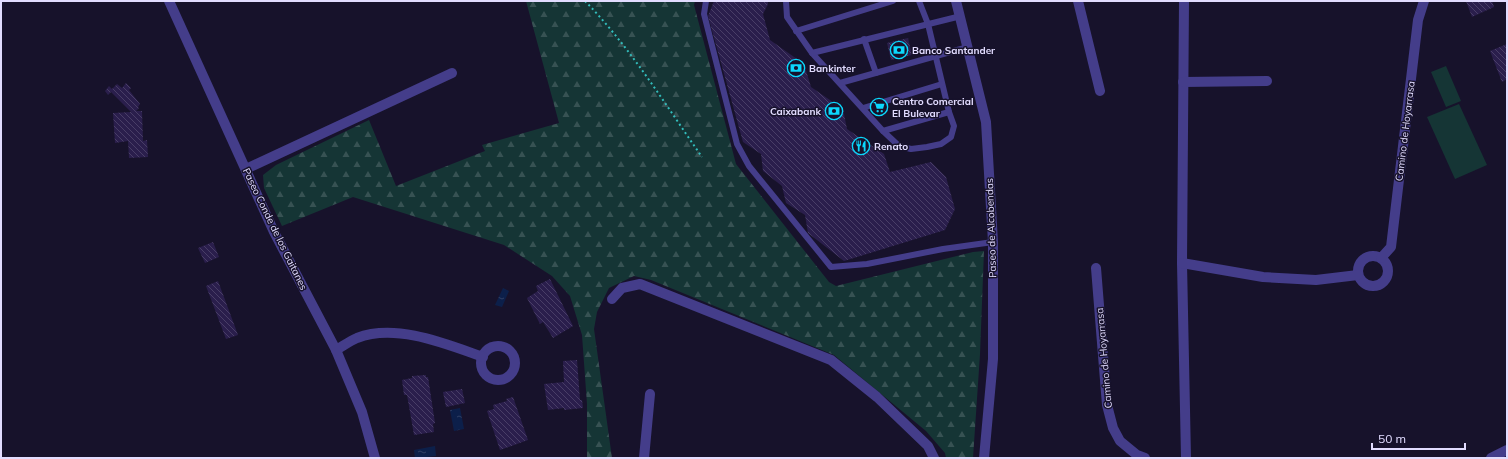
<svg xmlns="http://www.w3.org/2000/svg" width="1508" height="459" viewBox="0 0 1508 459" font-family="Mulish,sans-serif">
<style>
.forest{fill:url(#forest-firs)}
.green{fill:#153535}
.water{fill:url(#water-ripples)}
.building{fill:url(#building-back-hatch)}
.lines{fill:none;stroke-linecap:round;stroke-linejoin:round}
.path{stroke:#32bdbc;stroke-width:2;stroke-dasharray:2 3;stroke-linecap:butt}
.service{stroke:#443d8a;stroke-width:6}
.minor{stroke:#443d8a;stroke-width:10}
.tertiary{stroke:#443d8a;stroke-width:10}
.labels{text-anchor:middle;dominant-baseline:central;stroke-width:3;stroke-linejoin:round;paint-order:stroke}
.poi-label{font-size:10px;font-weight:bold;fill:#e2dcff;stroke:#17122b;text-anchor:start}
.street-label{font-size:10px;fill:#e2dcff;stroke:#17122b}
</style>
<defs>
<pattern id="forest-firs" width="22" height="20" patternUnits="userSpaceOnUse"><rect width="22" height="20" fill="#153535"/><path d="M5 1l3.5 6h-7zM16 11l3.5 6h-7z" fill="#375253"/></pattern>
<pattern id="water-ripples" width="26" height="14" patternUnits="userSpaceOnUse"><rect width="26" height="14" fill="#0c1f4a"/><path d="M2 4q2-2 4 0t4 0M15 11q2-2 4 0t4 0" fill="none" stroke="#2f3f65"/></pattern>
<pattern id="building-back-hatch" width="6" height="6" patternUnits="userSpaceOnUse"><rect width="6" height="6" fill="#2a1e4c"/><path d="M-1 5l2 2M0 0l6 6M5-1l2 2" fill="none" stroke="#493e67"/></pattern>
</defs>
<rect width="100%" height="100%" fill="#17122b"/>
<path class="forest" d="M 526,1 L 695,1 L 694,5 L 736,164 L 829,282 L 836,286 L 973,252 L 984,251 L 980,354 L 973,458 L 946,458 L 945,453 L 926,431 L 834,355 L 651,280 L 634,276 L 609,288 L 597,312 L 594,329 L 612,458 L 587,458 L 587,404 L 582,335 L 570,296 L 552,276 L 504,245 L 353,197 L 282,226 L 264,188 L 263,175 L 276,165 L 369,120 L 396,186 L 485,151 L 482,145 L 559,123 Z"/>
<g class="green">
<path d="M 1446,66 L 1461,101 L 1446,107 L 1431,72 Z"/>
<path d="M 1459,104 L 1487,165 L 1455,179 L 1427,117 Z"/>
</g>
<g class="water">
<path d="M 503,288 L 509,291 L 502,307 L 495,305 Z"/>
<path d="M 460,408 L 464,429 L 454,431 L 450,410 Z"/>
<path d="M 435,446 L 436,456 L 415,458 L 414,450 Z"/>
</g>
<g class="building">
<path d="M 714,1 L 768,1 L 768,4 L 763,14 L 770,40 L 804,64 L 811,87 L 843,109 L 847,129 L 884,154 L 890,172 L 931,162 L 946,177 L 955,209 L 945,230 L 844,261 L 808,233 L 805,215 L 786,203 L 782,186 L 763,171 L 761,154 L 743,142 L 708,16 Z"/>
<path d="M 1466,1 L 1492,1 L 1494,7 L 1472,17 Z"/>
<path d="M 908,38 L 912,55 L 891,60 L 887,43 Z"/>
<path d="M 1507,44 L 1507,79 L 1502,82 L 1490,51 Z"/>
<path d="M 126,83 L 131,88 L 129,90 L 140,104 L 138,107 L 139,108 L 136,111 L 142,111 L 143,141 L 147,140 L 148,157 L 129,158 L 128,141 L 115,143 L 113,113 L 131,112 L 111,92 L 108,95 L 105,91 L 109,86 L 112,89 L 117,84 L 122,88 Z"/>
<path d="M 213,242 L 219,257 L 205,263 L 198,248 Z"/>
<path d="M 550,279 L 573,326 L 553,338 L 543,322 L 540,324 L 527,298 L 538,291 L 536,286 Z"/>
<path d="M 218,281 L 238,335 L 226,339 L 206,286 Z"/>
<path d="M 577,360 L 580,400 L 582,400 L 583,408 L 564,410 L 564,408 L 548,410 L 544,384 L 564,382 L 563,361 Z"/>
<path d="M 426,375 L 426,377 L 428,377 L 435,423 L 433,424 L 434,432 L 414,435 L 407,395 L 404,395 L 402,380 L 412,378 L 412,376 Z"/>
<path d="M 462,389 L 465,403 L 446,407 L 443,392 Z"/>
<path d="M 513,397 L 528,440 L 500,450 L 487,411 L 494,409 L 493,405 L 507,401 L 506,399 Z"/>
</g>
<g class="lines">
<path class="path" d="M 585,1 C 630,47 665,104 702,157"/>
<g class="service">
<path d="M 706,1 L 704,14 L 737,144 L 749,166 L 831,267 L 867,264 L 943,249 L 993,242"/>
<path d="M 786,1 L 787,17 L 812,53 L 883,131 L 899,146 L 911,149 L 927,147 L 941,144 L 951,137 L 954,126 L 949,112 L 928,24 L 919,1"/>
<path d="M 796,31 L 893,1"/>
<path d="M 864,39 L 876,73"/>
<path d="M 812,53 L 961,16"/>
<path d="M 840,83 L 968,47"/>
<path d="M 863,108 L 942,84"/>
<path d="M 883,131 L 949,112"/>
</g>
<g class="minor">
<path d="M 956,1 L 986,122 L 993,242 L 993,359 L 984,458"/>
<path d="M 1078,1 L 1100,91"/>
<path d="M 1184,1 L 1182,263 L 1186,458"/>
<path d="M 1183,82 L 1267,81"/>
<path d="M 246,169 L 452,73"/>
<circle cx="1373" cy="271" r="15"/>
<path d="M 1381,258 L 1391,247 L 1418,20 L 1424,1"/>
<path d="M 1182,263 L 1263,277 L 1316,280 L 1358,275"/>
<path d="M 1096,268 L 1107,405 L 1113,428 L 1120,441 L 1137,455 L 1145,458"/>
<path d="M 612,299 L 622,288 L 640,284 L 831,360 L 877,397 L 928,446 L 934,458"/>
<circle cx="498" cy="363" r="17"/>
<path d="M 336,350 C 343,346 350,341 357,338 C 396,323 446,344 483,357"/>
<path d="M 644,458 L 650,394"/>
<path d="M 1491,458 L 1507,450"/>
</g>
<path class="tertiary" d="M 169,1 L 274,232 L 336,350 L 362,412 L 375,458"/>
</g>
<defs>
<symbol id="bank-ring" viewBox="-11 -11 22 22"><circle r="9.5" fill="#17122b" stroke="#0bd7fc" stroke-width="1.5"/><path d="M-6-4H6V4H-6ZM0-2.3a2.3 2.3 0 1 0 0 4.6a2.3 2.3 0 1 0 0-4.6Z" fill="#0bd7fc"/></symbol>
<symbol id="supermarket-ring" viewBox="-11 -11 22 22"><circle r="9.5" fill="#17122b" stroke="#0bd7fc" stroke-width="1.5"/><path d="M-6-5.5h2.5l.6 2H6L4.5 2H-2.5L-4.4-4H-6ZM-1.5 3.2a1.3 1.3 0 1 0 .1 0ZM3 3.2a1.3 1.3 0 1 0 .1 0Z" fill="#0bd7fc"/></symbol>
<symbol id="restaurant-ring" viewBox="-11 -11 22 22"><circle r="9.5" fill="#17122b" stroke="#0bd7fc" stroke-width="1.5"/><path d="M-5-6h1v4h1v-4h1v4h1v-4h1v5L-1.5 .5V6h-2V.5L-5-1ZM5-6V6H3V1.5H1.5Q1.5-4 5-6Z" fill="#0bd7fc"/></symbol>
</defs>
<g fill-rule="evenodd">
<use href="#bank-ring" x="889" y="40" width="20" height="20"/>
<use href="#bank-ring" x="786" y="58" width="20" height="20"/>
<use href="#supermarket-ring" x="869" y="97" width="20" height="20"/>
<use href="#bank-ring" x="824" y="101" width="20" height="20"/>
<use href="#restaurant-ring" x="851" y="136" width="20" height="20"/>
</g>
<g class="labels">
<g class="poi-label">
<text x="912" y="50">Banco Santander</text>
<text x="809" y="68">Bankinter</text>
<text x="892" y="101">Centro Comercial<tspan x="892" dy="12">El Bulevar</tspan></text>
<text x="821" y="111" text-anchor="end">Caixabank</text>
<text x="874" y="146">Renato</text>
</g>
<g class="street-label">
<text transform="translate(1405 131) rotate(-83)">Camino de Hoyarrasa</text>
<text transform="translate(991 228) rotate(-92)">Paseo de Alcobendas</text>
<text transform="translate(275 229) rotate(64)">Paseo Conde de los Gaitanes</text>
<text transform="translate(1104 358) rotate(-95)">Camino de Hoyarrasa</text>
</g>
</g>
<rect width="1508" height="459" fill="none" stroke="#e2dcff" stroke-width="4"/>
<path d="M1372 443v6h93v-6" fill="none" stroke="#e2dcff" stroke-width="2"/>
<text x="1378" y="443" font-size="12" fill="#e2dcff" stroke="#17122b" stroke-width="3" paint-order="stroke">50 m</text>
</svg>
